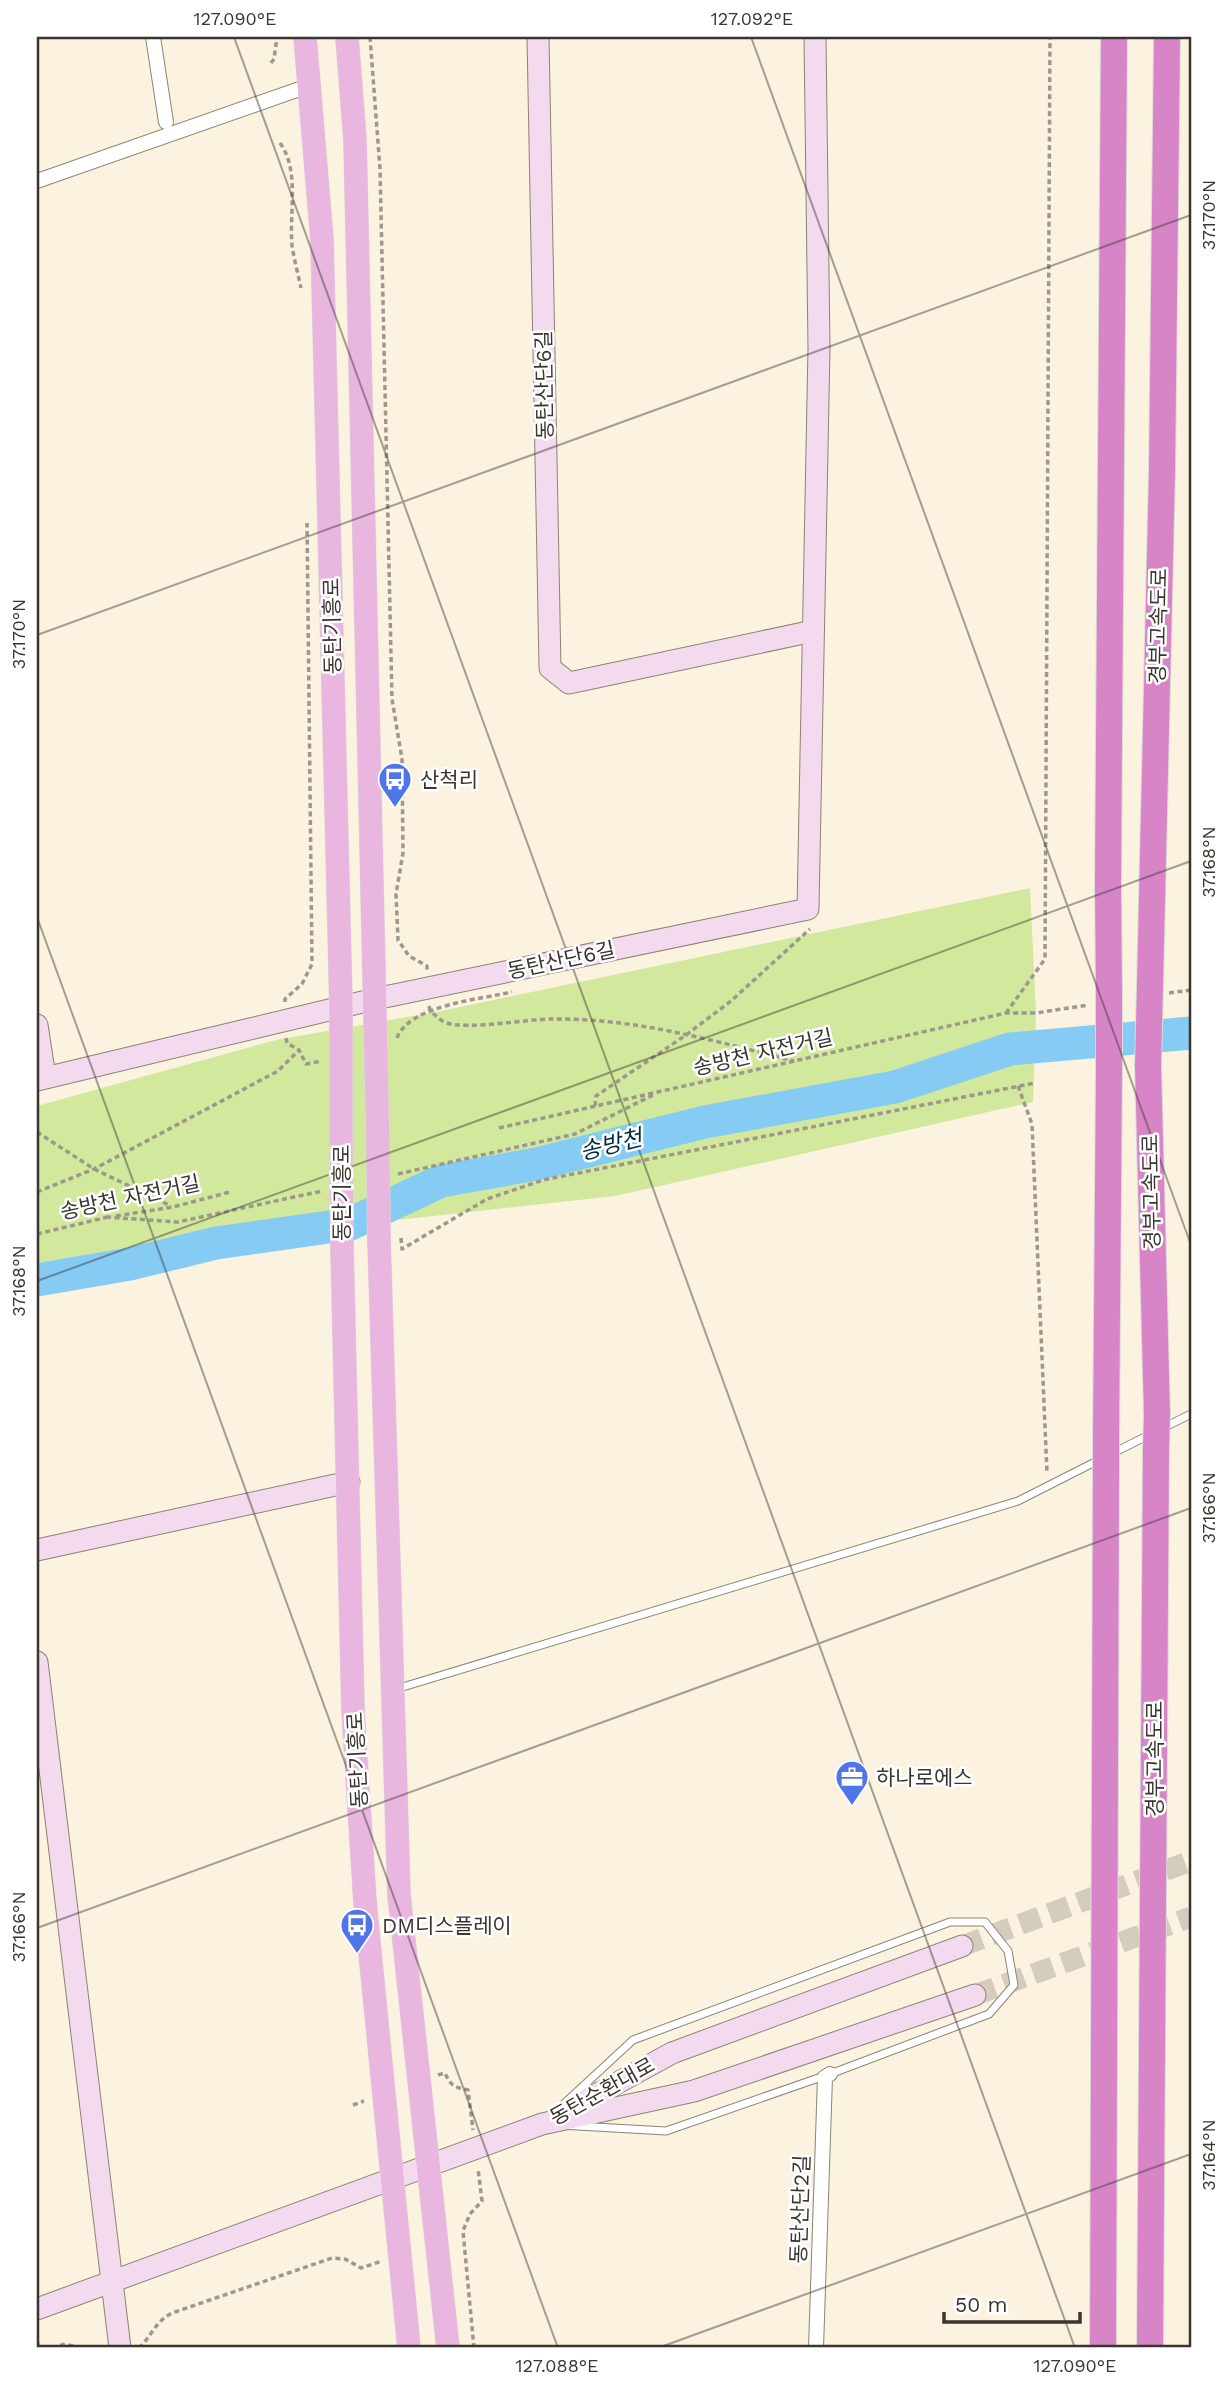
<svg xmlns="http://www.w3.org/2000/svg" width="1228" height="2385" viewBox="0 0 1228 2385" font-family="'Work Sans','Noto Sans KR',sans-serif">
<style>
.green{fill:#d2e89d}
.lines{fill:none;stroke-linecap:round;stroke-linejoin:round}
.river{stroke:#85cbf4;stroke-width:33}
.secondary-tunnel{stroke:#d4ccbd;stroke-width:21;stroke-dasharray:21 10;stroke-linecap:butt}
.lane-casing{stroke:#8c8474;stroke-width:9}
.street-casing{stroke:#8c8474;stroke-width:16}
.secondary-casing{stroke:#8c8474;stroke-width:23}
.primary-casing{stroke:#dcdbda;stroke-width:24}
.highway-casing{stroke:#dcdbda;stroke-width:28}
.path{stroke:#9e978b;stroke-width:3.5;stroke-dasharray:5 3.5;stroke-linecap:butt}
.lane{stroke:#fff;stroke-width:7}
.street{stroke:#fff;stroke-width:14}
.secondary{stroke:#f3daee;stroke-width:21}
.primary{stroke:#e8b6de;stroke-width:23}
.highway{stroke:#d885c8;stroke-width:26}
.primary-bridge-casing{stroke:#dcdbda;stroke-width:24;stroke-linecap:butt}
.highway-bridge-casing{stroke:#dcdbda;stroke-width:28;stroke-linecap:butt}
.primary-bridge{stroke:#e8b6de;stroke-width:23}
.highway-bridge{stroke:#d885c8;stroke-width:26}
.ticks{fill:none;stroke:#3a362f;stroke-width:2;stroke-opacity:0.45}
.labels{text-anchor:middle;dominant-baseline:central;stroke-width:5;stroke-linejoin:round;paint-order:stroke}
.street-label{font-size:21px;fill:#3a362f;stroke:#fff}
.poi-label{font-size:21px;fill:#3a362f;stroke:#fff;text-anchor:start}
.water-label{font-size:23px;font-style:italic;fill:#022d41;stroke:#fff}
.neatline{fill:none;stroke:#3a362f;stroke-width:2.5}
.ticks-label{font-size:18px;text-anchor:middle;fill:#3a362f}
</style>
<rect width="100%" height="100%" fill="#fbf2e0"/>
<path class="green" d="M 1030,888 L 1036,1013 L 1033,1102 L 615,1196 L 316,1229 L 37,1285 L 37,1106 L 276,1040 L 441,1011 Z"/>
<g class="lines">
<path class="river" d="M 37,1280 L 130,1264 L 216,1243 L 350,1224 L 441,1181 L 536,1164 L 705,1122 L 895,1087 L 1010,1049 L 1191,1033"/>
<g class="secondary-tunnel">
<path d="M 962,1946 L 1191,1861"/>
<path d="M 975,1995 L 1191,1917"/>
</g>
<defs>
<g id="lane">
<path d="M 1163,1428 L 1191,1414"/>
<path d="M 1113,1453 L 1149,1435"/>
<path d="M 396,1689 L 1018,1501 L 1099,1460"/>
<path d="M 950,1922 L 985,1922 L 1008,1951 L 1014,1985 L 989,2014 L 830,2074 L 666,2131 L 542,2124 L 633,2040 Z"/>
</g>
<g id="street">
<path d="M 153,37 L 166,122"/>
<path d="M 37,181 L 311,85"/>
<path d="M 816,2348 L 825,2077 L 830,2074"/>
</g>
<g id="secondary">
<path d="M 538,37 L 550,668 L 569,683 L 813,631"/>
<path d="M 37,1025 L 45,1077"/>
<path d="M 37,1080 L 375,999 L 808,909 L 819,348 L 815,37"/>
<path d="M 37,1550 L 349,1482"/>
<path d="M 37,1662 L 120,2348"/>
<path d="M 563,2113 L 672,2053 L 962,1946"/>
<path d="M 37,2309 L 542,2124 L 694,2091 L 975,1995"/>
</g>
<g id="primary">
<path d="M 305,37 L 322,240 L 341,1007 L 341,1156"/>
<path d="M 347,37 L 355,140 L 378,1149"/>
<path d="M 379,1240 L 399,1895 L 448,2348"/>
<path d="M 342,1248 L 353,1711 L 365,1902 L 409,2348"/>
</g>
<g id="highway">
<path d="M 1150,985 L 1162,471 L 1167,37"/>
<path d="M 1109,993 L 1108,883 L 1114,37"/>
<path d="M 1148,1065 L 1157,1415"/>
<path d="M 1106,1436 L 1109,1070"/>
<path d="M 1103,2348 L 1106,1470"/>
<path d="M 1150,2348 L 1156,1448"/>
</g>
</defs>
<use href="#lane" class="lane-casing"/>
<use href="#street" class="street-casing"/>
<use href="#secondary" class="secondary-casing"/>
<use href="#primary" class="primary-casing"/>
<use href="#highway" class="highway-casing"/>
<g class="path">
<path d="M 370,37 L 380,169 L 392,699 L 402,759 L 403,853 L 396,894 L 398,940 L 409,956 L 427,966 L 427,971"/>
<path d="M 271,63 L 274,59 L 277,37"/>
<path d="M 280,143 C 300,170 289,213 292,245 C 294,259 298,274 301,288"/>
<path d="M 1169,993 L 1191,990"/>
<path d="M 285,1002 L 285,999 L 302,984 L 312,964 L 307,523"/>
<path d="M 429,1006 L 430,1010 C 435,1015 440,1021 447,1023 C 468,1030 527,1019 553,1019 C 635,1018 715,1041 794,1061"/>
<path d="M 1006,1013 L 1045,959 L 1050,37"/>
<path d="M 286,1038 L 287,1043 L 299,1050 L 306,1064 L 322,1061"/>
<path d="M 397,1038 C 409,1005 482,999 512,992"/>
<path d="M 1018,1086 L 1032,1124 L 1047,1473"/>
<path d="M 595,1106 L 596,1096 L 686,1035 L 731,1001 L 810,929"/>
<path d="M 499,1128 L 1006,1013 L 1036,1013 L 1089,1005"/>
<path d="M 37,1132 L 94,1169 L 171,1206"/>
<path d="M 398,1174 L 575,1134 L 653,1095"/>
<path d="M 37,1192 L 94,1169 L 278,1071 L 299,1050"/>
<path d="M 116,1216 L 173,1207 L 230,1192"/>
<path d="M 106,1217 L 178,1222 L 322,1191"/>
<path d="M 37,1234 L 108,1217"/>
<path d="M 401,1238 L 402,1249 L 487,1199 L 543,1180 L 1035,1083"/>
<path d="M 438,2075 L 445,2073 C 450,2085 455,2088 468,2090 L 473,2130"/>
<path d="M 353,2105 L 364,2101"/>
<path d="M 52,2348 L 65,2344 L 81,2348"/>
<path d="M 139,2348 C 152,2336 156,2319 175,2312 L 332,2258 L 345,2259 L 361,2268 L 382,2261"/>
<path d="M 474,2348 L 463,2231 L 470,2214 L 482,2201 L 478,2169"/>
</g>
<use href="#lane" class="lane"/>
<use href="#street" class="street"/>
<use href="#secondary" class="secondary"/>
<use href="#primary" class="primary"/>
<use href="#highway" class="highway"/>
<defs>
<g id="primary-bridge">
<path d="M 378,1149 L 379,1240"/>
<path d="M 341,1156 L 342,1248"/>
</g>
<g id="highway-bridge">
<path d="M 1109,993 L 1109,1070"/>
<path d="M 1148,1065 L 1150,985"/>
<path d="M 1106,1436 L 1106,1470"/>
<path d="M 1156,1448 L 1157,1415"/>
</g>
</defs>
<use href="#primary-bridge" class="primary-bridge-casing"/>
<use href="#highway-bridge" class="highway-bridge-casing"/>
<use href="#primary-bridge" class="primary-bridge"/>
<use href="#highway-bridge" class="highway-bridge"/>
</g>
<path class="ticks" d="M 234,37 L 1075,2348M 751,37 L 1191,1245M 37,635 L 1191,215M 37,917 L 558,2348M 37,1281 L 1191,861M 37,1928 L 1191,1508M 37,2338 L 40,2348M 658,2348 L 1191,2154"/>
<defs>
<symbol id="bus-pin" viewBox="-11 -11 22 30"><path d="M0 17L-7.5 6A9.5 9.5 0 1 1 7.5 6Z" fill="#5075e9" stroke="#fff"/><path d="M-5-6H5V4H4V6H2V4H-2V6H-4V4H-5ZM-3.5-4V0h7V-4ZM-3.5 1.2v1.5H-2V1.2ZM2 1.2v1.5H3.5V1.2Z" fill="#fff"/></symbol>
<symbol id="office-pin" viewBox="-11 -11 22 30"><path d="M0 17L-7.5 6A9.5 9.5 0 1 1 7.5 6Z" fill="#5075e9" stroke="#fff"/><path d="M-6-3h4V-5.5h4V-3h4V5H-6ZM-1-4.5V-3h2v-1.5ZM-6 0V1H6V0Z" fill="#fff"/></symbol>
</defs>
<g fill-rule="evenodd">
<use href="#bus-pin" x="376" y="760" width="38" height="52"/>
<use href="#office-pin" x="833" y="1758" width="38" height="52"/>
<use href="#bus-pin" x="338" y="1906" width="38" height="52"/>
</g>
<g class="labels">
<g class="street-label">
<text transform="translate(544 385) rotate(-91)">동탄산단6길</text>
<text transform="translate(332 626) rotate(-91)">동탄기흥로</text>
<text transform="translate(1158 626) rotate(-89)">경부고속도로</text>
<text transform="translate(561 960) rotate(-12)">동탄산단6길</text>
<text transform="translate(763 1052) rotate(-13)">송방천 자전거길</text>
<text transform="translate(1151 1192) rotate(-91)">경부고속도로</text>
<text transform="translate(341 1193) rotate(-90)">동탄기흥로</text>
<text transform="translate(130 1197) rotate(-12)">송방천 자전거길</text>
<text transform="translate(1154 1759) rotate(-90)">경부고속도로</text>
<text transform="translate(357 1760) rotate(-93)">동탄기흥로</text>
<text transform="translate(602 2091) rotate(-29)">동탄순환대로</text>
<text transform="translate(800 2209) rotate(-88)">동탄산단2길</text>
</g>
<g class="poi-label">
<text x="420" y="779">산척리</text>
<text x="876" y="1777">하나로에스</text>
<text x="382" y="1925">DM디스플레이</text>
</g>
<g class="water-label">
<text transform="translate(611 1145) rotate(-14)">송방천</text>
</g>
</g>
<rect width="1228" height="2385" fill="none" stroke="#ffffff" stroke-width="77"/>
<path d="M944 2312v10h136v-10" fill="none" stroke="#3a362f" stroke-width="3.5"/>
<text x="955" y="2312" font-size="21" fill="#3a362f" stroke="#ffffff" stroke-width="5" paint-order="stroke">50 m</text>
<rect x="38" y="38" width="1152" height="2308" class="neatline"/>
<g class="ticks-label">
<text x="235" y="25">127.090°E</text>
<text x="752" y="25">127.092°E</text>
<text transform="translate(1209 215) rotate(-90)" y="6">37.170°N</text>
<text transform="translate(19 634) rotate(-90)" y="6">37.170°N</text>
<text transform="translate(1209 862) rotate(-90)" y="6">37.168°N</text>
<text transform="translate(19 1281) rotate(-90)" y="6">37.168°N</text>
<text transform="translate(1209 1508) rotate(-90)" y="6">37.166°N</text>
<text transform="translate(19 1927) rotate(-90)" y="6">37.166°N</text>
<text transform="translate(1209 2155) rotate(-90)" y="6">37.164°N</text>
<text x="557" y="2372">127.088°E</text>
<text x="1075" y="2372">127.090°E</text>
</g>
</svg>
